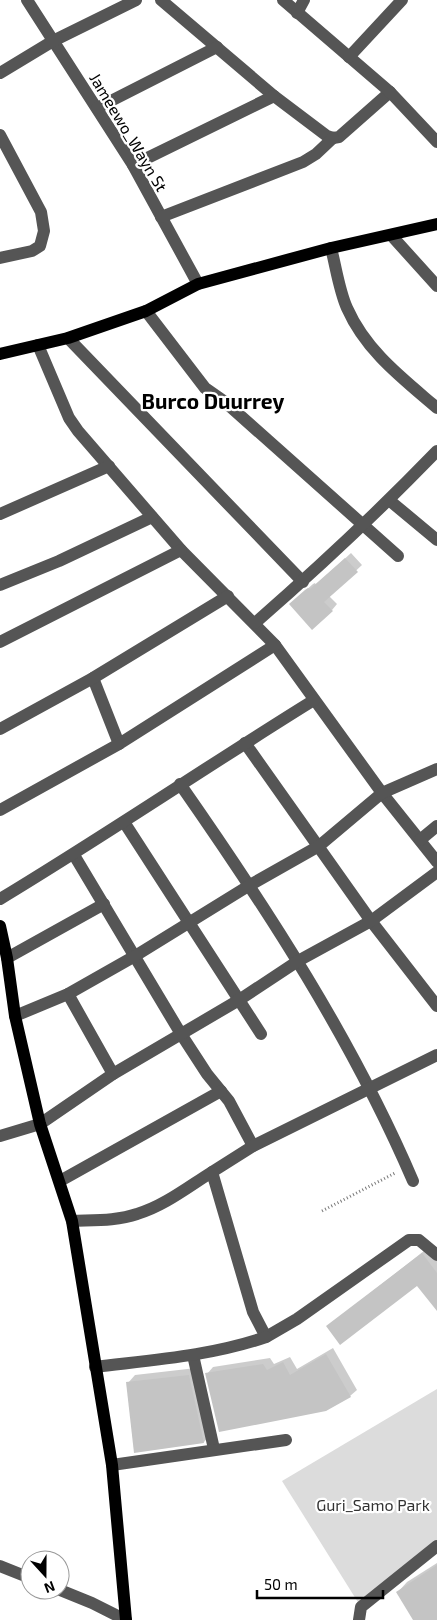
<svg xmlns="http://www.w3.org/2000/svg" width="437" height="1620" viewBox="0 0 437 1620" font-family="'Exo 2',sans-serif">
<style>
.green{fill:#dcdcdc}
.shadow{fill:#0003}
.building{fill:#c4c4c4}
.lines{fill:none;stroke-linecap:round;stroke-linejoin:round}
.path{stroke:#777;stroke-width:3;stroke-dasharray:1 2.5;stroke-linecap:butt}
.minor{stroke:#555;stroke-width:12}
.major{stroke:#000;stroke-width:12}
.labels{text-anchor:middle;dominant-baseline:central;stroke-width:4.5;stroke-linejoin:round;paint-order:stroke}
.street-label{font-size:16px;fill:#000;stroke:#fff}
.park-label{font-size:16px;fill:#333;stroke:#fff}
.district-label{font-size:21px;font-weight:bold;fill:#000;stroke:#fff}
</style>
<rect width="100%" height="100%" fill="#fff"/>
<path class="green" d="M 437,1389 L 437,1546 L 361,1607 L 282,1481 Z"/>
<g class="shadow">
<path d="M 351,553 L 362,565 L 329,596 L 337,604 L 332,610 L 296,599 L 313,584 L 315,583 L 316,585 Z"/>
<path d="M 429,1247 L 437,1256 L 437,1309 L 418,1284 L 327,1327 Z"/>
<path d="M 333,1348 L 357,1390 L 350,1396 L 207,1374 L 213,1367 L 270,1358 L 274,1364 L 290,1357 L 297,1369 Z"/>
<path d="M 196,1368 L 211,1434 L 204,1442 L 136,1451 L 128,1383 L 135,1375 Z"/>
<path d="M 437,1563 L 437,1620 L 414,1620 L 398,1592 L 407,1582 Z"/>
</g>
<g class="building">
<path d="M 345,558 L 358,572 L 324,602 L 333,611 L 312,630 L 289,604 L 305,590 L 308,588 L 310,589 Z"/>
<path d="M 422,1253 L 437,1273 L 437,1311 L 417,1286 L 340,1345 L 326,1326 Z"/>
<path d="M 326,1354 L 351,1397 L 326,1411 L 219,1432 L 205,1373 L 263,1364 L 267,1370 L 283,1362 L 290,1375 Z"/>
<path d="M 189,1375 L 204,1443 L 134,1453 L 126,1382 Z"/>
<path d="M 437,1565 L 437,1620 L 413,1620 L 396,1592 Z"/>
</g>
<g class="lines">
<path class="path" d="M 322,1211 L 395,1173"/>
<g class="minor">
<path d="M 27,0 L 133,165 L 198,284"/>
<path d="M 161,0 L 274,96 L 327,136 L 333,138 L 339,137 L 390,92"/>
<path d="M 283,0 L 390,92 L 437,142"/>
<path d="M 297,13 L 304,0"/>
<path d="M 349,57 L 402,0"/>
<path d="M 0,73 L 53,41 L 136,0"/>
<path d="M 97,108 L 217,47"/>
<path d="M 0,135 L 41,212 L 44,231 L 40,246 L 32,251 L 0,258"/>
<path d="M 133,165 L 274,96"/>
<path d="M 161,217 L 303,162 L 316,154 L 333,138"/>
<path d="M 391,235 L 437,286"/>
<path d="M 331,248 C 336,267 339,290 347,308 C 366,351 402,378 437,408"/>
<path d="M 146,311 L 205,388 L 225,402 L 398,556"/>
<path d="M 68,338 L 303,582"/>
<path d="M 38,345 L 69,418 L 78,431 L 181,550 L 275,645 L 382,793 L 437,862"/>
<path d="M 389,500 L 437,540"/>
<path d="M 0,514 L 109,466"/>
<path d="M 0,585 L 59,561 L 152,517"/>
<path d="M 255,623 C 318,568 379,511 437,451"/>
<path d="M 0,642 L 181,550"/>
<path d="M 93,678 L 119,744"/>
<path d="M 0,729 L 93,678 L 228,596"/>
<path d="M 245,743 L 371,921 L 437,1006"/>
<path d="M 180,784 C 268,910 352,1039 413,1181"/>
<path d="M 0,810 L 119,744 L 275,645"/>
<path d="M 124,822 L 261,1034"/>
<path d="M 420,840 L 437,826"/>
<path d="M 74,855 L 181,1034 L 207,1074 L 229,1101 L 253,1146"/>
<path d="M 0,899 C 106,835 209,765 314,700"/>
<path d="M 7,958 L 104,904"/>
<path d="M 68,994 L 113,1074"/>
<path d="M 15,1016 L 68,994 L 135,956 L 250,885 L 319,846 L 382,793 L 437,769"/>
<path d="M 0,1136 L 40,1124 L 113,1074 L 239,1000 L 298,961 L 371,921 L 437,872"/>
<path d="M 212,1172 L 253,1146 L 437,1055"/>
<path d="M 60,1181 L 221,1091"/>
<path d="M 72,1221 C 93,1220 117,1221 137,1214 C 164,1206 188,1187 212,1172 L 253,1312 L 266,1337 L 297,1319 L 409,1240 L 419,1240 L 437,1255"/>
<path d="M 193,1355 L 214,1449"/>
<path d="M 95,1367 C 152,1360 211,1356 266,1337"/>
<path d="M 112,1465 L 286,1440"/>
<path d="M 0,1566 L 30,1578"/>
<path d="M 60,1590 L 92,1603 L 126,1620"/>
<path d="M 359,1620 L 361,1607 L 437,1546"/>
</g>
<g class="major">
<path d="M 0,354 L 68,338 L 146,311 L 198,284 L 331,248 L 437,224"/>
<path d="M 0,926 L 7,958 L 15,1016 L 40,1124 L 72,1221 L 112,1465 L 126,1620"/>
</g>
</g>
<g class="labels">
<g class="street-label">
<text transform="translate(129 132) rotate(59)">Jameewo_Wayn St</text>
</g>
<g class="park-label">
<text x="373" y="1504">Guri_Samo Park</text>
</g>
<g class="district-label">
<text x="213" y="400">Burco Duurrey</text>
</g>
</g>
<g transform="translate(45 1575) rotate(159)"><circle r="24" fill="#ffffff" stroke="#999999"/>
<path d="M0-4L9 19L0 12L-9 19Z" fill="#000000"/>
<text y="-8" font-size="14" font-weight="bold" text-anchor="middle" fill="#000000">N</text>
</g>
<path d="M257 1590v8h126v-8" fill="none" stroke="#000000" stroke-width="2.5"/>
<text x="264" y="1590" font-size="15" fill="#000000" stroke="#ffffff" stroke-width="4" paint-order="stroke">50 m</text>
</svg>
